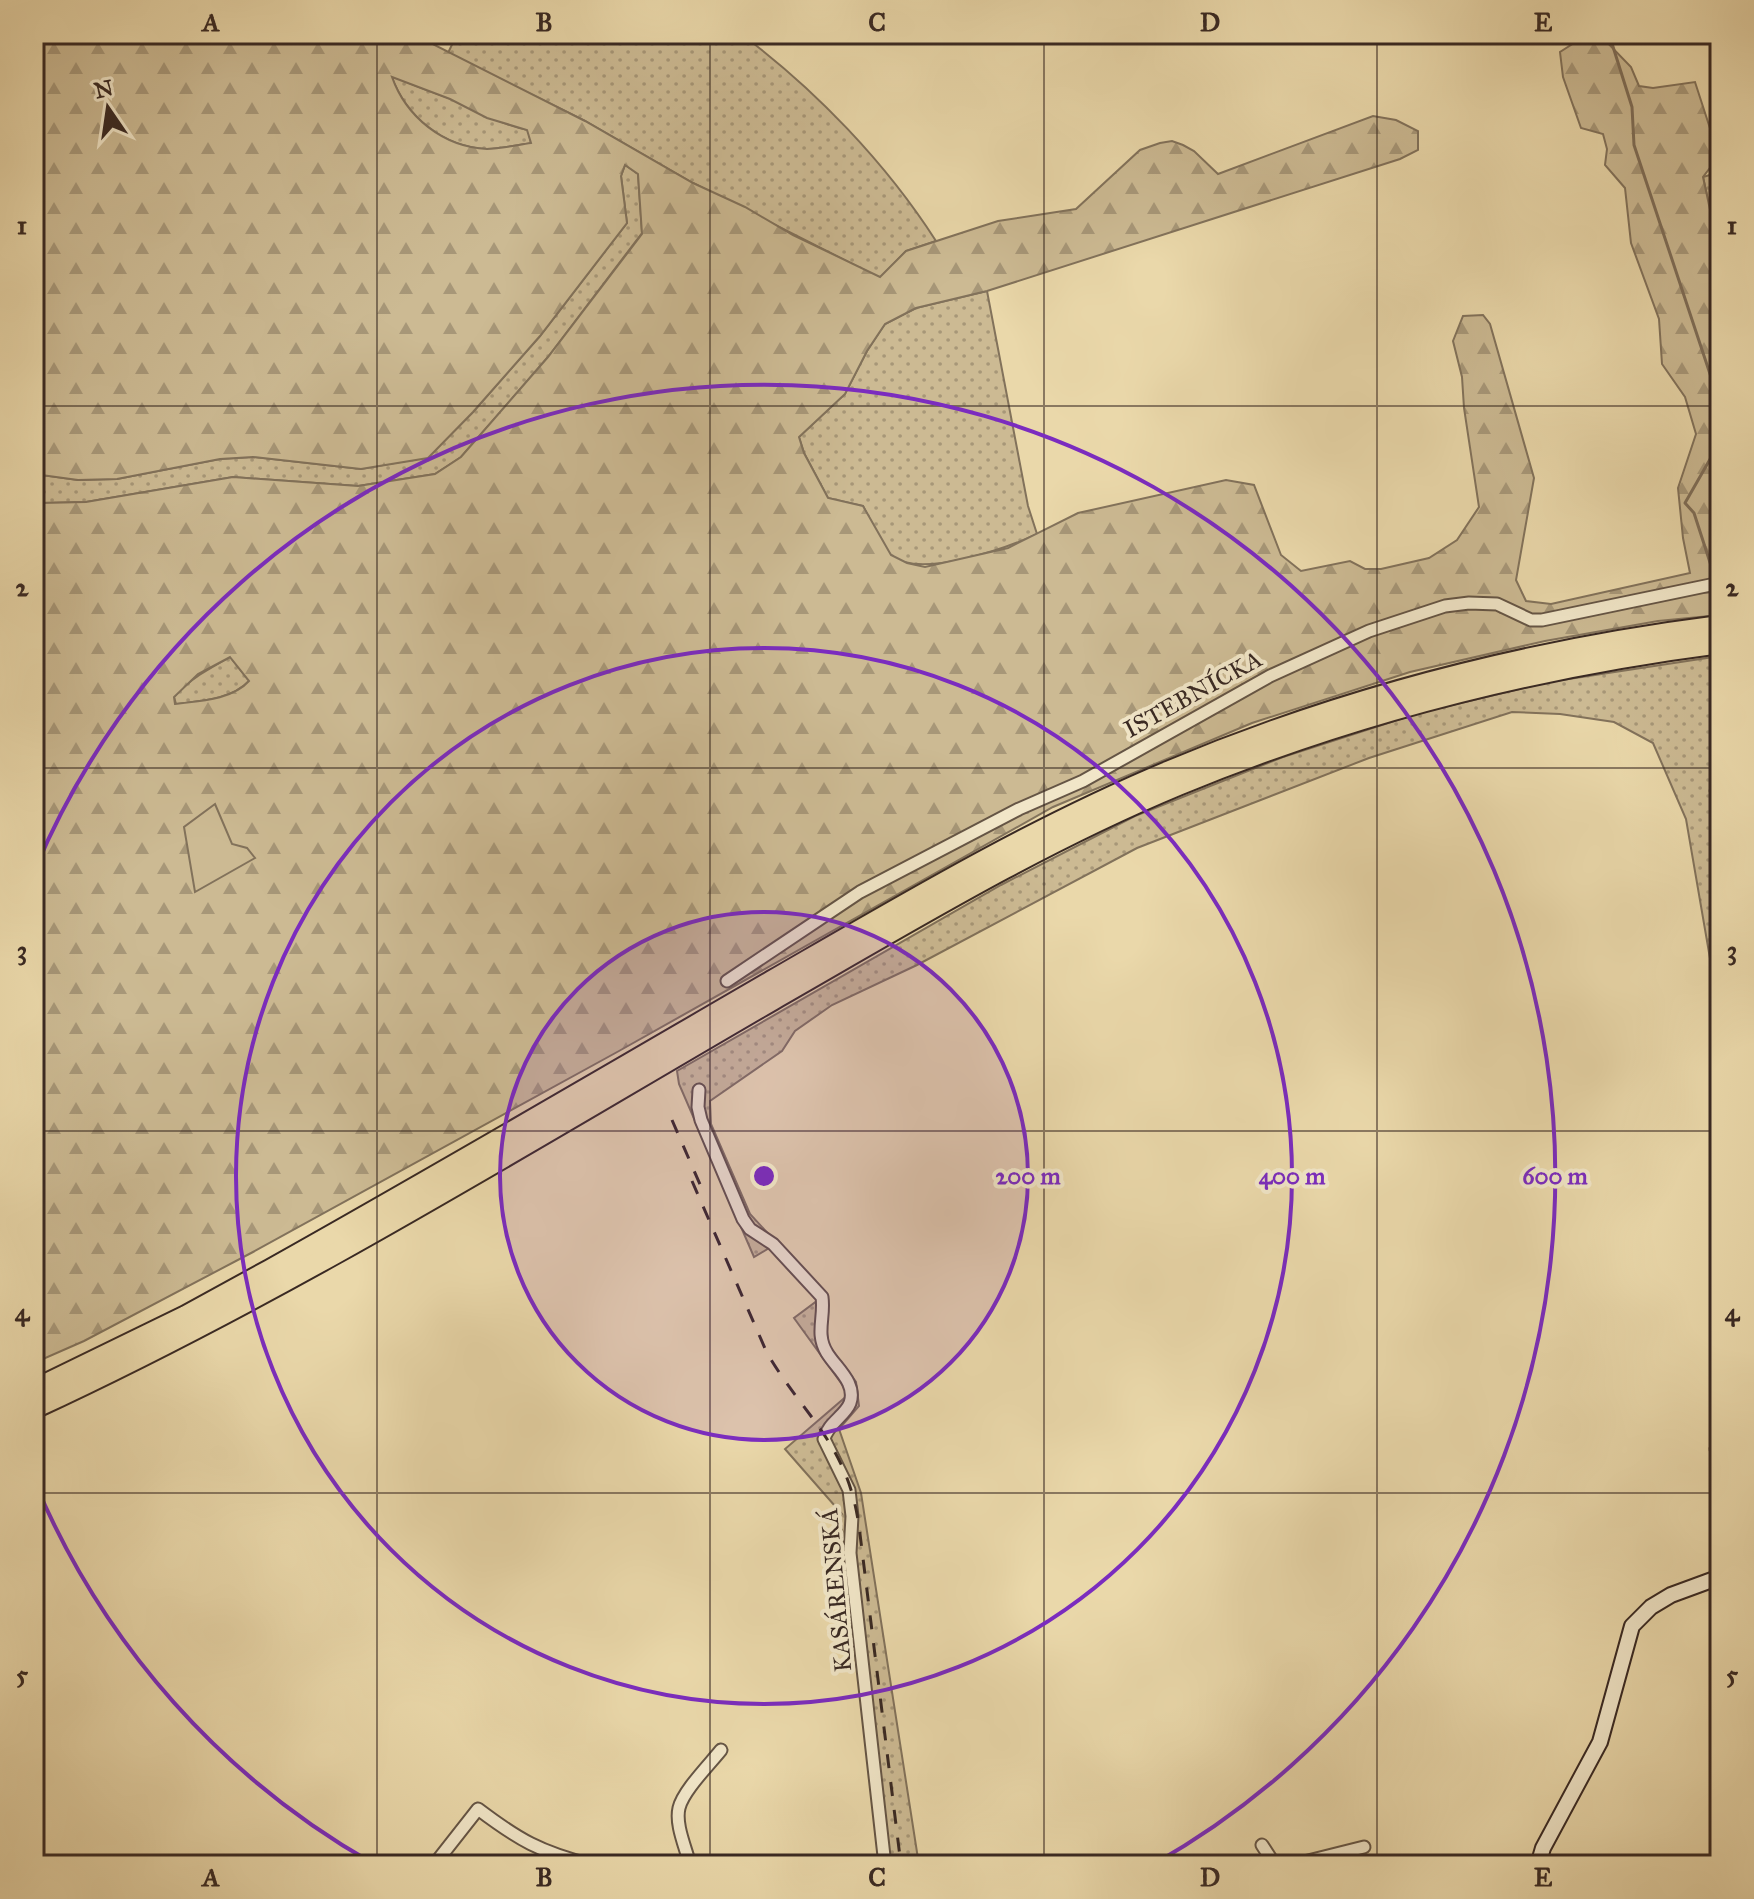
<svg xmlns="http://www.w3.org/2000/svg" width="1754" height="1899" viewBox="0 0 1754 1899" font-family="'IM FELL Great Primer',serif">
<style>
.grass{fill:url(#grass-dots);stroke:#82725b;stroke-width:2}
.forest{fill:url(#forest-firs);stroke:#82725b;stroke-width:2;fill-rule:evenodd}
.garden{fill:#ccba93;stroke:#82725b;stroke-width:2}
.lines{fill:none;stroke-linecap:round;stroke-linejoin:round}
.stream{stroke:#7f6e58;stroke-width:3}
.street-casing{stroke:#655545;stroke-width:15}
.secondary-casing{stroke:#392923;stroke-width:18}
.highway-casing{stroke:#392923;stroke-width:24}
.street{stroke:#f1e6c8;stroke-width:11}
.secondary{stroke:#f1e6c8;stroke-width:14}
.highway{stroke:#ead8aa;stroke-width:20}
.rail{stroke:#392923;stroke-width:3;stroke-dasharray:14 14;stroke-linecap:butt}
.grid{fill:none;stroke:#392923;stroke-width:2;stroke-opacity:0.55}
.ring{fill:none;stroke:#7b2cbf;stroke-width:4}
.labels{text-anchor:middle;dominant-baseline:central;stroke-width:8;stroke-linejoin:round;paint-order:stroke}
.street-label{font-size:24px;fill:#392923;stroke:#f1e6c8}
.centre{fill:#7b2cbf;stroke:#f1e6c8;stroke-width:4}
.ring-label{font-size:24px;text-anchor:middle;font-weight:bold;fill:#7b2cbf;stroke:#f1e6c8;stroke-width:8;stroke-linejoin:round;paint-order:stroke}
.neatline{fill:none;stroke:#392923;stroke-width:3}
.grid-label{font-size:26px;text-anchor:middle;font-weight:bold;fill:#392923}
</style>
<defs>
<pattern id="grass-dots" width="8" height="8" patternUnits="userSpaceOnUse" patternTransform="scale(2)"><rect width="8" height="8" fill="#ccba93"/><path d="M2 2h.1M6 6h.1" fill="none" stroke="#a79778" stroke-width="1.8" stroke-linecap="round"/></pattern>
<pattern id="forest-firs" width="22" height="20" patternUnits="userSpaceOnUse" patternTransform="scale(2)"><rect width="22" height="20" fill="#ccba93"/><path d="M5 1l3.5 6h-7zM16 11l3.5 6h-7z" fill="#a79778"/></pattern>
</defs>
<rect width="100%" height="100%" fill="#ead8aa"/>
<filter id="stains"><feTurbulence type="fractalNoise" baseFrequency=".0025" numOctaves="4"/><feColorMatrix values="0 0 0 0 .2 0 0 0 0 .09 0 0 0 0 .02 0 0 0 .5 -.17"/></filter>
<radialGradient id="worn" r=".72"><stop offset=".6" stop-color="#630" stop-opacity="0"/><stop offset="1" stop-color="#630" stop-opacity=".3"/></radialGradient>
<g class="grass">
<path d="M 457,34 L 741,34 C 815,89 886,163 936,241 L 906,251 L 880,278 L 693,183 L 585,121 L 448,53 Z"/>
<path d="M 391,75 C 411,85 431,91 451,99 C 477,110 499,124 528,130 L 531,143 C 517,145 501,149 487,149 C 442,147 406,116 391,75 Z"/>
<path d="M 625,165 L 638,174 L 642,233 L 548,357 L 461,457 L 435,474 L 358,486 L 233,477 L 86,502 L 41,503 L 34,501 L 34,474 L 78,480 L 117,479 L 220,459 L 253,457 L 361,469 L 428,457 L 473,412 L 540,336 L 627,223 L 621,176 Z"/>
<path d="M 1720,172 L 1720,256 L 1703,177 Z"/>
<path d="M 987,291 L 1028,506 L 1037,534 C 1007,548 920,579 892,556 C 882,547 870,519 863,506 L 828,498 L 804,453 L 799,437 L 845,394 L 867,351 L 885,324 L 916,308 Z"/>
<path d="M 1720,656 L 1720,1106 L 1717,999 L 1686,819 L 1653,743 L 1614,722 L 1560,714 L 1512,712 L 1369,758 L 1137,848 L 917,965 L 832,1005 L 795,1031 L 782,1051 L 710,1101 L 711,1124 L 750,1214 L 824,1294 L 828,1344 L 856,1382 L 859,1406 L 839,1429 L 861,1493 L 919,1865 L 884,1865 L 840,1516 L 842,1514 L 785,1449 L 849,1394 L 794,1318 L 818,1300 L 771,1247 L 754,1257 L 679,1084 L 677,1071 L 1001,885 L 1135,816 L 1283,757 L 1419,713 L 1549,682 Z"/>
<path d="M 230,657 L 249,681 C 231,700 200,701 176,704 L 174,697 C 190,679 208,669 230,657 Z"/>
</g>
<path class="forest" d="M 34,34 L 413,34 L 585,121 L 693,183 L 745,207 L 793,235 L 880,277 L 906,251 L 998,221 L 1076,209 L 1140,150 L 1160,143 L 1172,141 L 1183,145 L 1194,151 L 1218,174 L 1373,116 L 1396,120 L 1418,131 L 1418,150 L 1400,159 L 987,291 L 916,308 L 885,324 L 867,351 L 845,394 L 799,437 L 804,453 L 828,498 L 863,506 L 891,555 L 907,563 L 925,567 L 1008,548 L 1078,513 L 1226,480 L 1254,485 L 1281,555 L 1301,571 L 1350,561 L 1365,569 L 1381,569 L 1429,558 L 1457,540 L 1479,507 L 1464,408 L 1462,377 L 1453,341 L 1463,316 L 1483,315 L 1490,324 L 1534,478 L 1516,580 L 1526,601 L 1551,604 L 1690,573 L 1683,538 L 1678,488 L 1696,434 L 1685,397 L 1662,364 L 1659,319 L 1631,243 L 1625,188 L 1605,165 L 1607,149 L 1603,134 L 1581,128 L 1563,77 L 1560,52 L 1582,38 L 1600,35 L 1631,67 L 1639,86 L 1653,88 L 1695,82 L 1719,156 L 1703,177 L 1720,256 L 1720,615 L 1658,621 L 1545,641 L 1410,672 L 1252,723 L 1053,807 L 619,1051 L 253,1252 L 84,1341 L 34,1363 L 34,501 L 41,503 L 86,502 L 233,477 L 358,486 L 435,474 L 461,457 L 548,357 L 642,234 L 638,174 L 625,165 L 621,176 L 627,223 L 540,336 L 473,412 L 428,458 L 361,469 L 253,457 L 220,459 L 117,479 L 78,480 L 34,474 ZM 392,77 L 450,99 L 487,118 L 527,130 L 531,143 C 517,145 501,149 487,149 C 443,147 406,117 392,77 ZM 230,657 L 249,681 C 232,700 199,701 175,704 L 174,697 L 198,674 Z"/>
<path class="garden" d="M 215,804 L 232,844 L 247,848 L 255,858 L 195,892 L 184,827 Z"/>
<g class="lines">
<g class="stream">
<path d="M 1609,34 L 1632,107 L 1634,145 L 1720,404"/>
<path d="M 1716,581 L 1694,513 L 1685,503 L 1713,454 L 1714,442 L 1720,429"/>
<path d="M 1720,753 L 1710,791 L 1720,809"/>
</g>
<defs>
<g id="street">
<path d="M 727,981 L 860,892 L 1019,809 L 1083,781 L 1270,676 L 1369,631 L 1445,606 L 1469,603 L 1497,604 L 1531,620 L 1542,620 L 1720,583"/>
<path d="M 699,1090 L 698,1107 L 701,1120 L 743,1219 L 750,1229 L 773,1244 L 822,1297 C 825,1317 815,1334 827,1353 C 836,1368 857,1383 850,1403 C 845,1416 828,1423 824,1439 L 849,1490 L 852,1516 L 850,1553 L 885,1865"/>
<path d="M 1716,1449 L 1720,1448"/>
<path d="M 1262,1845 L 1275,1865"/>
<path d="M 434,1865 L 478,1809 C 519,1840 540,1852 591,1865"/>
<path d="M 690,1865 C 686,1848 675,1825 679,1808 C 683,1791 709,1765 721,1750"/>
<path d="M 715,1865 L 728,1865"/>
<path d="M 1292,1865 L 1364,1847"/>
</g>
<path id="secondary" d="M 1538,1865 L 1543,1848 L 1600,1742 L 1632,1626 L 1651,1607 L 1671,1595 L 1720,1577"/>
<g id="highway">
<path d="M 34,1390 L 186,1316 L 270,1270 C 438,1176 605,1078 772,981 C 902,906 1031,829 1170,771 C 1346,697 1530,650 1720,626"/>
<path d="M 34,1408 C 289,1290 529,1141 772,1000 C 905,924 1036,844 1178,785 C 1352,713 1533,667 1720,643"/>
</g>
</defs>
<use href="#street" class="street-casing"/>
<use href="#secondary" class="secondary-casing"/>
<use href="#highway" class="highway-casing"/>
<use href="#street" class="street"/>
<use href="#secondary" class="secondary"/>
<use href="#highway" class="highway"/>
<g class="rail">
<path d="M 672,1120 L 702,1189"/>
<path d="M 692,1181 L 767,1353 C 806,1419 847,1443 859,1526 L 901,1865"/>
</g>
</g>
<path class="grid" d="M 377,34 L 377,1865M 710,34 L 710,1865M 1044,34 L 1044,1865M 1377,34 L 1377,1865M 34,406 L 1720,406M 34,768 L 1720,768M 34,1131 L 1720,1131M 34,1493 L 1720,1493"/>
<circle cx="764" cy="1176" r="264" fill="#7b2cbf" fill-opacity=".12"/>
<g class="ring">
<circle cx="764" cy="1176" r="264"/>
<circle cx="764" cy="1176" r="528"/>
<path d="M374 1864A791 791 0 0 1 36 1485M36 867A791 791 0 1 1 1154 1864"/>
</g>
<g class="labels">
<g class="street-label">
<text transform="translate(1193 694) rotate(-29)">ISTEBNÍCKA</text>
<text transform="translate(836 1590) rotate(-95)">KASÁRENSKÁ</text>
</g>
</g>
<circle cx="764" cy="1176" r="12" class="centre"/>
<g class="ring-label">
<text x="1028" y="1184">200 m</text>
<text x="1292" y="1184">400 m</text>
<text x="1555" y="1184">600 m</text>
</g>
<rect width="1754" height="1899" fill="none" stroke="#ead8aa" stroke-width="88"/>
<g transform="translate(108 108) rotate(347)" stroke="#f1e6c8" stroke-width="6" paint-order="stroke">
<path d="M0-6L14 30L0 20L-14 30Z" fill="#392923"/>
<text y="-12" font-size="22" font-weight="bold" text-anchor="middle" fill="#392923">N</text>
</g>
<rect x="44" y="44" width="1666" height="1811" class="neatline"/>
<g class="grid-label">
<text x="211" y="31">A</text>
<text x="544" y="31">B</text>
<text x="877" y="31">C</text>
<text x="1210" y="31">D</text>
<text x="1543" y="31">E</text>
<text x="22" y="234">1</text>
<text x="1732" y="234">1</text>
<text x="22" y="596">2</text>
<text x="1732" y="596">2</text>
<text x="22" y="959">3</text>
<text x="1732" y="959">3</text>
<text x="22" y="1321">4</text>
<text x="1732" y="1321">4</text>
<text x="22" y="1683">5</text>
<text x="1732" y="1683">5</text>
<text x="211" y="1886">A</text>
<text x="544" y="1886">B</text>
<text x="877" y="1886">C</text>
<text x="1210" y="1886">D</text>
<text x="1543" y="1886">E</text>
</g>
<rect width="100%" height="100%" filter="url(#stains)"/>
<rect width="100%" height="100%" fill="url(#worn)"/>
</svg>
